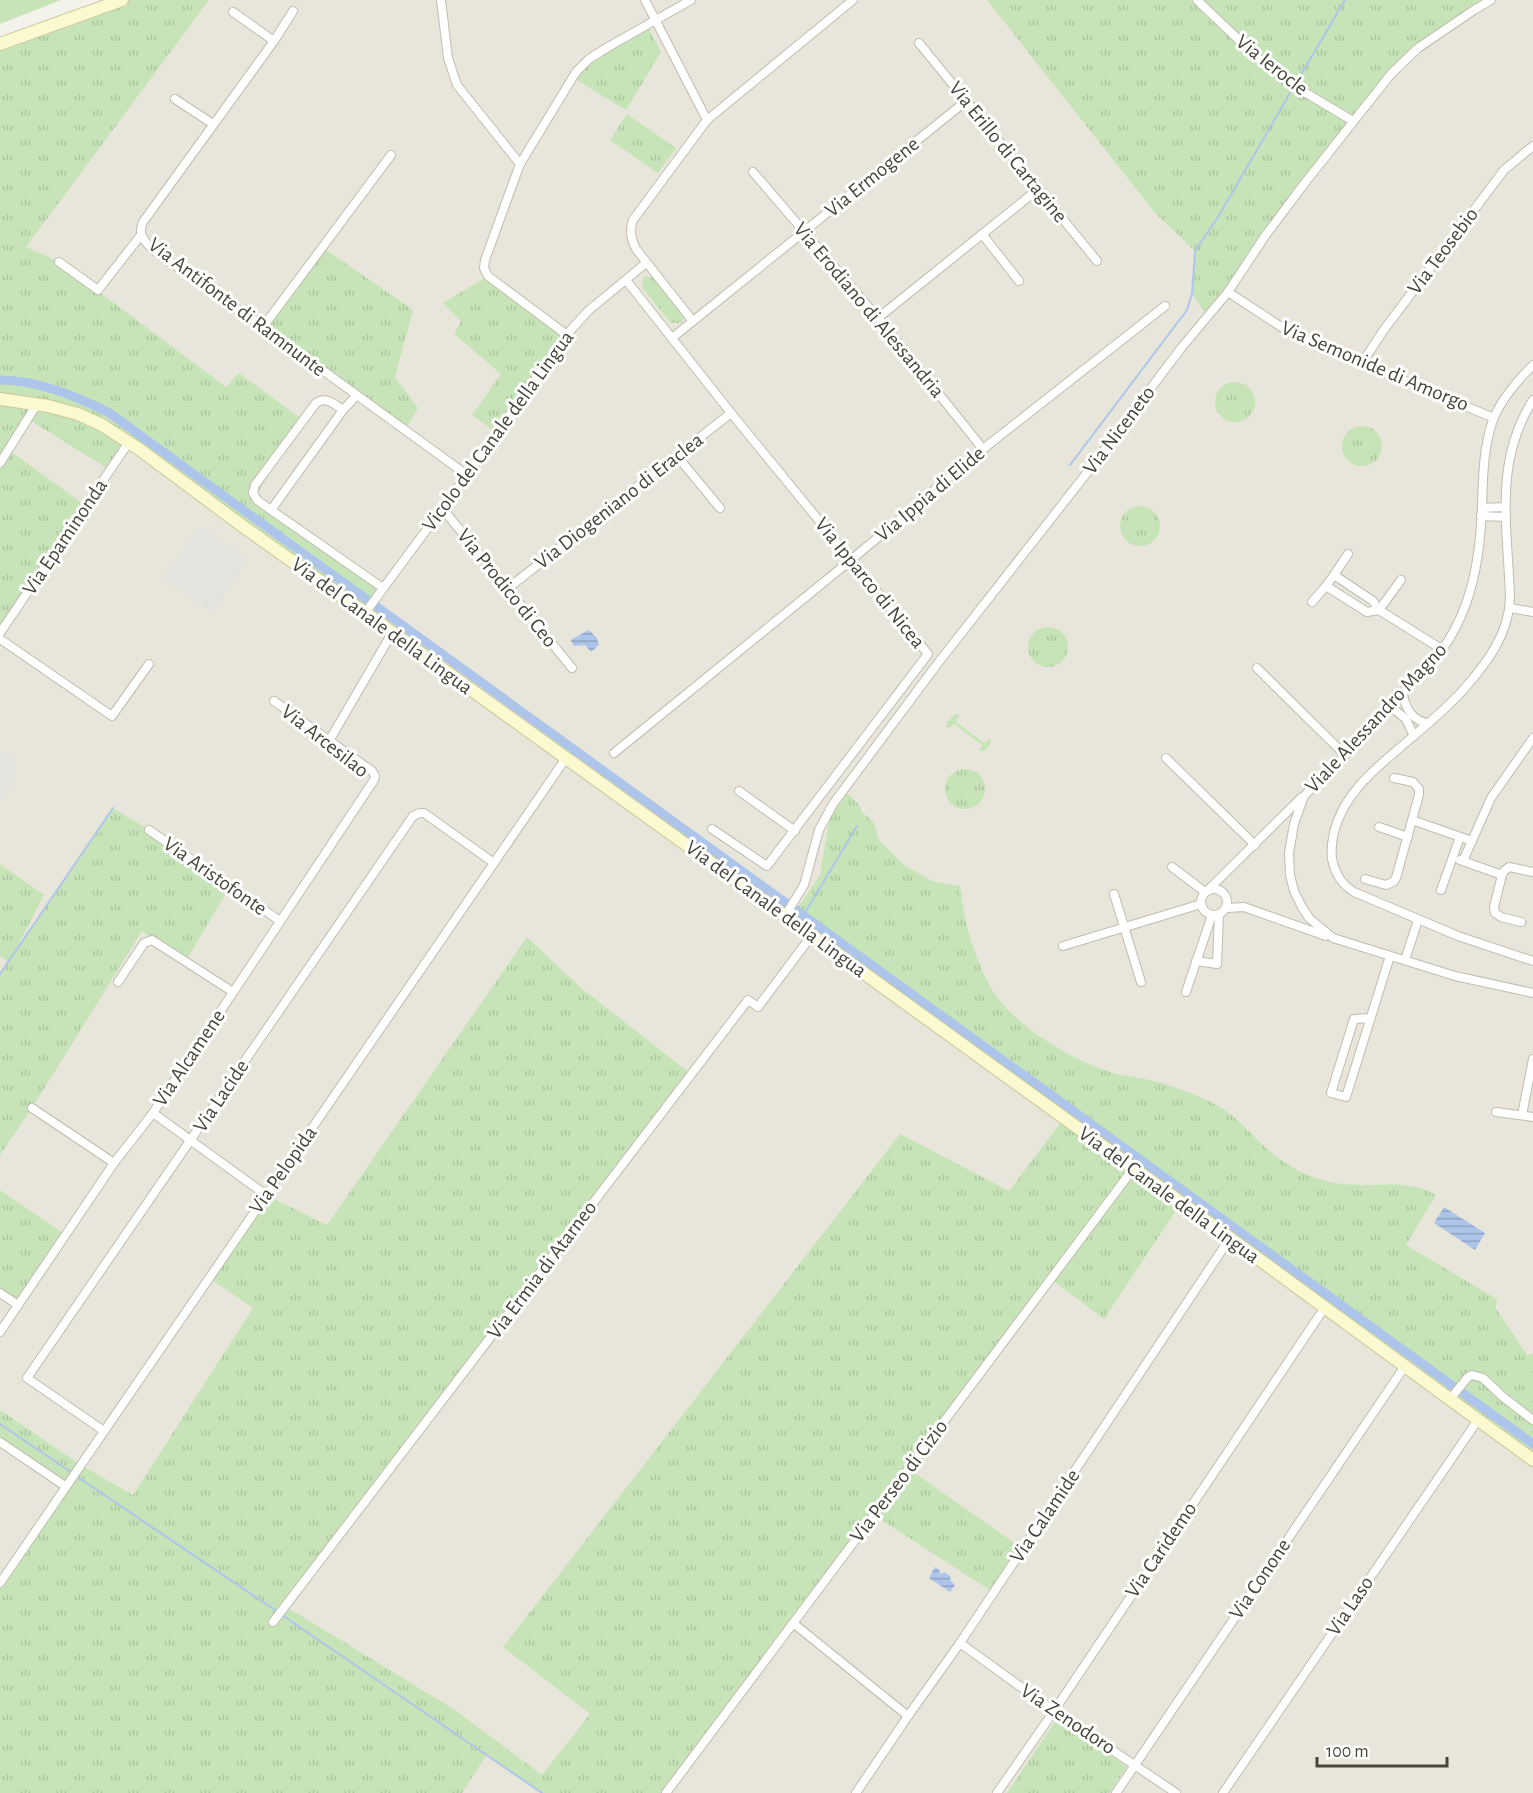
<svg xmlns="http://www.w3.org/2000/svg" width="1533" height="1793" viewBox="0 0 1533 1793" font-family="'Alegreya Sans',sans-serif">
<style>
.residential{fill:#e8e6da}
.grass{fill:url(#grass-tufts)}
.park{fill:#c7e4b8}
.parking{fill:#e3e3df}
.water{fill:url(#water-rules)}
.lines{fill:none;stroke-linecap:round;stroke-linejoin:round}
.stream{stroke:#aec5eb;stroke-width:2}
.canal{stroke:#aec5eb;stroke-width:9}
.street-casing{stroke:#bfbdae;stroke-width:10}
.secondary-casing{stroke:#c9c79b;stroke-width:14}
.street{stroke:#fff;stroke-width:8}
.secondary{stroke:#faf9cf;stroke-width:12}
.labels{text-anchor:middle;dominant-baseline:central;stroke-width:6;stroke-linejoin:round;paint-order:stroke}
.street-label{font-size:21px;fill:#48453a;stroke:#fff}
</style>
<defs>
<pattern id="grass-tufts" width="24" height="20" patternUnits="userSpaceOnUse" patternTransform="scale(1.5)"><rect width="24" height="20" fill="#c7e4b8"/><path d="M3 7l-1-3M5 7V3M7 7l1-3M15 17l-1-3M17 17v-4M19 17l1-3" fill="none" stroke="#acc59f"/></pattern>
<pattern id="water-rules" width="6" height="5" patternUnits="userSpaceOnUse" patternTransform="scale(1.5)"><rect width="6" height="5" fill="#aec5eb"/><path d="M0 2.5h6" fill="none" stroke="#90a2bf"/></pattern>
</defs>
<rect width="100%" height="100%" fill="#f4f3eb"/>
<path class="residential" d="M 122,0 L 1533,0 L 1533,1793 L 0,1793 L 0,44 Z"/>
<g class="grass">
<path d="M 122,0 L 209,0 L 26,247 L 59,262 L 226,387 L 239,373 L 303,420 L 255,497 L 383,588 L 365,613 L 129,442 L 110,470 L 28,419 L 9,450 L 86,506 L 0,631 L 0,44 Z"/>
<path d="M 987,0 L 1491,0 L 1474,10 L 1391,74 L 1207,316 L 1192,294 L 1195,251 L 1156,214 Z"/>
<path d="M 649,29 L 661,52 L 626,110 L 575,79 C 595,55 622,43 649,29 Z"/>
<path d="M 627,114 L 676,148 L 658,173 L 610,140 Z"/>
<path d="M 322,247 L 413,310 L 395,377 L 418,408 L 404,431 L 263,327 Z"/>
<path d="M 488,276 L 567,335 L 497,433 L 472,415 L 501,374 L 454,334 L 461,321 L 443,303 Z"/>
<path d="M 646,276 L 653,278 L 683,314 L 684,318 L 681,323 L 671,323 L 644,290 L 642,287 L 643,278 Z"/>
<circle cx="1235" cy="402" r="20"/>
<circle cx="1362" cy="446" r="20"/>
<circle cx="1140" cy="526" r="20"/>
<circle cx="1048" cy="647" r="20"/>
<path d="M 955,714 L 959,715 L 956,722 L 984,743 L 990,738 L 991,743 L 984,751 L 979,751 L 982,745 L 954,724 L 950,727 L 947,727 L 947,722 Z"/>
<circle cx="965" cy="789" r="20"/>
<path d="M 847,793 L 860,806 L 862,812 L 874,823 L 879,840 L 904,865 L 932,881 L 960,886 C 964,920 973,956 990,986 C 1011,1024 1069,1059 1110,1072 C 1120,1075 1131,1076 1141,1078 C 1168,1084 1195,1093 1218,1106 C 1237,1116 1250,1134 1266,1148 C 1278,1159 1293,1169 1308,1175 C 1324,1182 1343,1185 1361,1185 C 1388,1185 1412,1181 1436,1195 L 1406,1245 L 1498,1300 L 1495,1307 L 1527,1355 L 1533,1353 L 1533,1453 L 797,919 L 795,912 L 820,875 L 830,815 Z"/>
<path d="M 113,808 L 149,830 L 230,886 L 186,961 L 142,931 L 32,1108 L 0,1155 L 0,974 L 8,962 L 0,956 L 0,864 L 44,895 L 13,955 Z"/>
<path d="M 527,937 L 580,987 L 691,1074 L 285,1606 L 455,1710 L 542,1775 L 590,1714 L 503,1647 L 900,1134 L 1009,1191 L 1064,1118 L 1181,1203 L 1104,1319 L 1051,1279 L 909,1469 L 1023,1549 L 994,1593 L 874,1515 L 666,1793 L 542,1793 L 487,1754 L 462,1793 L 0,1793 L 0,1583 L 65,1486 L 0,1442 L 0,1410 L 81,1465 L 133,1495 L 253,1308 L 209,1278 L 266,1195 L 327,1225 Z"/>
<path d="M 0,1190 L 66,1235 L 18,1305 L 0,1293 Z"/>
<path d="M 1057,1719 L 1127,1767 L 1109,1793 L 1007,1793 Z"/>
</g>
<path class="park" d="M 0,0 L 61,0 L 0,24 Z"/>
<g class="parking">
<path d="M 199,526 L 247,559 L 212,612 L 163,579 Z"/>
<path d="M 0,749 L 14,760 L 16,764 L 16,777 L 0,800 Z"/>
</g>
<g class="water">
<path d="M 589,630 L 597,638 L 599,645 L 591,652 L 585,645 L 574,646 L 571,641 L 572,639 Z"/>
<path d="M 1444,1207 L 1485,1233 L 1475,1250 L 1434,1223 Z"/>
<path d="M 935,1567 L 940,1570 L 939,1572 L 942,1574 L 944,1572 L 951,1577 L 950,1580 L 955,1585 L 950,1592 L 929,1578 Z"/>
</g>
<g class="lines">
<g class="stream">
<path d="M 1296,83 L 1345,0"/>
<path d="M 1070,465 L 1187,310 L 1192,294 L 1195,251 L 1218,217 L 1293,88"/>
<path d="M 803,916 L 857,826"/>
<path d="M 0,974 L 113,808"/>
<path d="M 0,1424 L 71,1472"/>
<path d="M 76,1476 L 278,1612"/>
<path d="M 282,1615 L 542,1793"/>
</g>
<path class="canal" d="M 0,380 C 38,380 75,396 108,412 L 1533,1444"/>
<defs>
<g id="street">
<path d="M 441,0 L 448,58 L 457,85 L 520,164"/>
<path d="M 645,0 L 707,120"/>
<path d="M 1197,0 L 1261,61 L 1306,93 L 1353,121"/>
<path d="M 293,11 L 274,41 L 143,222 C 137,234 145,242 153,250 L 263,327 L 467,475"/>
<path d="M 233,12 L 274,41"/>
<path d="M 919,43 L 1097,261"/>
<path d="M 175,99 L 213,124"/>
<path d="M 753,172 L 878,318 L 983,449"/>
<path d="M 982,234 L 1019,281"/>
<path d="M 59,262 L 98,290 L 141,235"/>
<path d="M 626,280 L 731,413 L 928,654 L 767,866 L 712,829"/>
<path d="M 1228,292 L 1292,334 L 1494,418"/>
<path d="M 878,318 L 1037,190"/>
<path d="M 692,320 L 636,249 C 631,239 629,230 633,220 L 707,120 L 853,0"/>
<path d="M 263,327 L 391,155"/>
<path d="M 567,335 L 488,276 L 484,268 L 485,260 L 520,164 L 576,72 L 589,59 L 608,47 L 691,0"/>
<path d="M 672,338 L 966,101"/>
<path d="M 1362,363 L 1383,331 L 1504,170 L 1533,146"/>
<path d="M 1533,365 C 1517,381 1501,399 1493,420 C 1483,448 1483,478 1482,506 C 1480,562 1471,616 1434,660 L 1345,755 L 1304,796 L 1294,824 L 1289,853 L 1290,875 L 1294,891 L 1302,907 L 1309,918 L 1333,938 L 1455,976 L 1533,993"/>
<path d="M 1533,400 C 1493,463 1508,528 1510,598 C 1509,634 1487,663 1464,689 C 1448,707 1429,723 1410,739 C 1379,766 1345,790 1334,832 C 1332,841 1331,850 1332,859 C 1335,873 1342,885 1354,892 L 1458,936 L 1533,961"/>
<path d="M 343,410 C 334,404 326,396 316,403 L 255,485 L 253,493 L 257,500 L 271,510 L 343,410 L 356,396"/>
<path d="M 677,456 L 720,508"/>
<path d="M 0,463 L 37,404"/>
<path d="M 442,508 L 572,668"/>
<path d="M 1482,508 L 1505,507"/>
<path d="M 271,510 L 383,588"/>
<path d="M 1481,516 L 1506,517"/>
<path d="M 1334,575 L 1348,554"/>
<path d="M 1401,580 L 1379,610 L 1367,612 L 1326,586 L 1334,575 L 1373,601 L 1379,610 L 1443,650"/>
<path d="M 507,589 L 731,413"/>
<path d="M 1312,602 L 1326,586"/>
<path d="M 1510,608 L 1533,612"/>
<path d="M 365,613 L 467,475 L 569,332 L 588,311 L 646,263"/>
<path d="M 0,633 L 129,442"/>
<path d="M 0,639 L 112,716 L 149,664"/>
<path d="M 1257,668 L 1345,755"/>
<path d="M 1403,694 C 1405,708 1413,722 1429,723"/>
<path d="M 1390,706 L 1406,719 L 1414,736"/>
<path d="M 329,741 L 392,633"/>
<path d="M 614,753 L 851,560 L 983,449 L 1165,306"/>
<path d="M 1166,758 L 1255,845"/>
<path d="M 739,791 L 795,831"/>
<path d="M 1412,820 L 1472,841"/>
<path d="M 1379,827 L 1408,837"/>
<path d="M 149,830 L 280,921"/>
<path d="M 1460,860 L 1502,875"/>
<path d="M 1463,861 L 1491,798 L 1533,738"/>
<path d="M 1172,867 L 1205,892"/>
<path d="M 1365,879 L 1386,885 L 1393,882 L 1396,878 L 1419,795 L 1419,789 L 1413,782 L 1394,778"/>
<circle cx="1214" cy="902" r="13"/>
<path d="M 1208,890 L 1301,798"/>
<path d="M 1441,890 L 1460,837"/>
<path d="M 1114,894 L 1141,982"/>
<path d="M 1227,908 L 1244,907 L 1326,936"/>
<path d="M 785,916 L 804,885 L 819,830 L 833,804 L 938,663 L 1090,469 L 1182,347 L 1228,292 L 1265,236 L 1304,184 L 1391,74 L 1418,48 L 1474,10 L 1491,0"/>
<path d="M 1521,922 L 1501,917 L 1495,913 L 1494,907 L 1502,875 L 1504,871 L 1509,867 L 1533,872"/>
<path d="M 1063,946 L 1201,904"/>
<path d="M 1405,960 L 1418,920"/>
<path d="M 1196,961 L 1217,964 L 1219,915"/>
<path d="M 118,982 L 144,943 L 152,940 L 233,992"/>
<path d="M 1186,992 L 1212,915"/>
<path d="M 1370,1018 L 1354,1019 L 1331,1093 L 1346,1097 L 1390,956"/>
<path d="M 32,1108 L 114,1163"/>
<path d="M 1496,1112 L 1533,1117"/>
<path d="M 153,1113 L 266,1195"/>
<path d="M 1522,1115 L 1533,1059"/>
<path d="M 0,1293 L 18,1305"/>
<path d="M 0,1332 L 114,1163 L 153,1113 L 374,780 L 375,776 L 372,771 L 274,701"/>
<path d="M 1450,1399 L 1468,1377 L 1472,1375 L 1483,1378 L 1503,1397 L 1533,1420"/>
<path d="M 104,1431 L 27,1378 L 413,816 L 420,813 L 424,813 L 494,863"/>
<path d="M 0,1442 L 65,1486"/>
<path d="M 0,1583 L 566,758"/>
<path d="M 273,1622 L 748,1000 L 758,1007 L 812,935"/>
<path d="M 793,1623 L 908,1716"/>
<path d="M 960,1643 L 1054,1711 L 1176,1793"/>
<path d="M 666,1793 L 1133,1169"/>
<path d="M 856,1793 L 908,1716 L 960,1643 L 1230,1238"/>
<path d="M 997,1793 L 1054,1711 L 1325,1307"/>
<path d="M 1116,1793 L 1405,1366"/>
<path d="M 1223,1793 L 1478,1420"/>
</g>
<g id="secondary">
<path d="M 0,44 L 122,0"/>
<path d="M 0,399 L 48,406 L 78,414 L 102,425 L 139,449 L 237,522 L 365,613 L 785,916 L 1230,1238 L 1533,1460"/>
</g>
</defs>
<use href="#street" class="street-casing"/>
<use href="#secondary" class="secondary-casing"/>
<use href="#street" class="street"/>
<use href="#secondary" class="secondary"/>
</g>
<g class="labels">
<g class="street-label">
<text transform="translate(1272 65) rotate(38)">Via Ierocle</text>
<text transform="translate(1008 152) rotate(51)">Via Erillo di Cartagine</text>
<text transform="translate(872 177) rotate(-39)">Via Ermogene</text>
<text transform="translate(1443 251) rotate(-53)">Via Teosebio</text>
<text transform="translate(237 307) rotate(37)">Via Antifonte di Ramnunte</text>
<text transform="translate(869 310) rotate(50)">Via Erodiano di Alessandria</text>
<text transform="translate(1375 366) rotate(23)">Via Semonide di Amorgo</text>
<text transform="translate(1119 430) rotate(-53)">Via Niceneto</text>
<text transform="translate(498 431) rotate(-54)">Vicolo del Canale della Lingua</text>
<text transform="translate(930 494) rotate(-40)">Via Ippia di Elide</text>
<text transform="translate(619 501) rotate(-38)">Via Diogeniano di Eraclea</text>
<text transform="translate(65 537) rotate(-56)">Via Epaminonda</text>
<text transform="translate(870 583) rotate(51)">Via Ipparco di Nicea</text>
<text transform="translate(507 588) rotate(51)">Via Prodico di Ceo</text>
<text transform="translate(382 626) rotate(36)">Via del Canale della Lingua</text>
<text transform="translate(1376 718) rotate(-47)">Viale Alessandro Magno</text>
<text transform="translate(325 741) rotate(38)">Via Arcesilao</text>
<text transform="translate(215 876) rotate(35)">Via Aristofonte</text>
<text transform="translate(776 909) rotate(36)">Via del Canale della Lingua</text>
<text transform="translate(189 1058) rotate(-56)">Via Alcamene</text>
<text transform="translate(221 1096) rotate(-56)">Via Lacide</text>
<text transform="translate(283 1170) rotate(-55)">Via Pelopida</text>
<text transform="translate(1169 1195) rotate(36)">Via del Canale della Lingua</text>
<text transform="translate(542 1270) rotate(-53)">Via Ermia di Atarneo</text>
<text transform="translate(899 1481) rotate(-53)">Via Perseo di Cizio</text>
<text transform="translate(1045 1516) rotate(-56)">Via Calamide</text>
<text transform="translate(1161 1550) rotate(-56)">Via Caridemo</text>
<text transform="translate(1260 1579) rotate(-56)">Via Conone</text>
<text transform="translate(1350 1606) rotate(-56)">Via Laso</text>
<text transform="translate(1068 1719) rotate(34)">Via Zenodoro</text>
</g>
</g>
<path d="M1317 1757v9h130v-9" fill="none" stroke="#48453a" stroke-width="3"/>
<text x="1326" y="1757" font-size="18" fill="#48453a" stroke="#ffffff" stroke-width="4.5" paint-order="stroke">100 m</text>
</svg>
